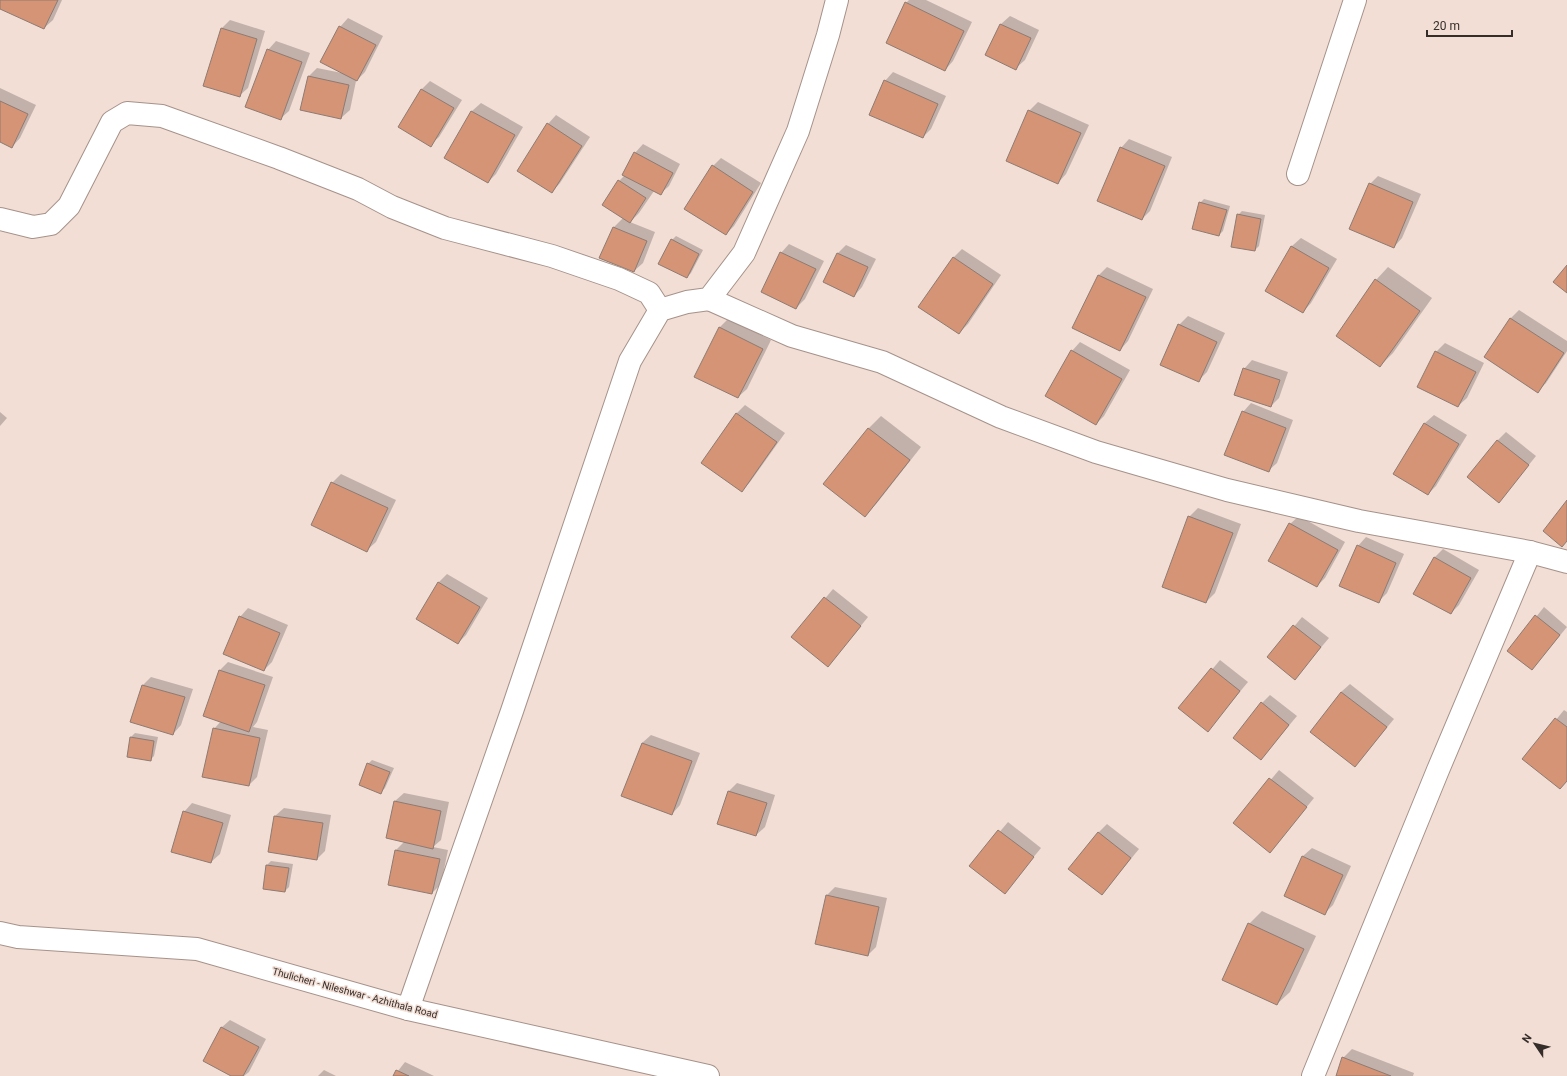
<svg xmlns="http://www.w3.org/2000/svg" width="1567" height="1076" viewBox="0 0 1567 1076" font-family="Roboto,sans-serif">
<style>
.shadow{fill:#0003}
.building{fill:#d59475;stroke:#8d7b73}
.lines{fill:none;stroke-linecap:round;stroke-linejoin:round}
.street-casing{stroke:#a5928a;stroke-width:24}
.secondary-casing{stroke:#a5928a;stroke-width:24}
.street{stroke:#fff;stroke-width:22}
.secondary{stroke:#fff;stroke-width:22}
.labels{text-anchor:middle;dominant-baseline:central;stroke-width:3;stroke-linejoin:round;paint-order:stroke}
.street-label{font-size:10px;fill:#352d2a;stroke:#f2ded5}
</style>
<rect width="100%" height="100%" fill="#f2ded5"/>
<g class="shadow">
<path d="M 0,0 L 62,0 L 53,20 L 44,28 L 0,8 Z"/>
<path d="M 909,0 L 926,0 L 972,22 L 953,61 L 945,70 L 906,3 Z"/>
<path d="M 1010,16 L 1039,30 L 1025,60 L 1016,68 L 986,55 L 1001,24 Z"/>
<path d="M 348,18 L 383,36 L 365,72 L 356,81 L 350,110 L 341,118 L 309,76 L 317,68 L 342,73 L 340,27 Z"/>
<path d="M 230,20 L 265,31 L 248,88 L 239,96 L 222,28 Z"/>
<path d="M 276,41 L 310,53 L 289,111 L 280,119 L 268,50 Z"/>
<path d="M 893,72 L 946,96 L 931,129 L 923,137 L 885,81 Z"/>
<path d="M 430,81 L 462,100 L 439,137 L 430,145 L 400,127 L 422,89 Z"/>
<path d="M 0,88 L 36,105 L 20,138 L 12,147 L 0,141 Z"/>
<path d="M 1038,102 L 1089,125 L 1066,174 L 1058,183 L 1029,111 Z"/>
<path d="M 481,103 L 523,127 L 496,174 L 488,182 L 446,158 L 472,111 Z"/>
<path d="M 556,115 L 590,137 L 560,183 L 552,192 L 548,124 Z"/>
<path d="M 1129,139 L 1172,157 L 1150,211 L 1142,219 L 1121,148 Z"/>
<path d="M 643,144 L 680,164 L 669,186 L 660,194 L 654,191 L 639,213 L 630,222 L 655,232 L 643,263 L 634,271 L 601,258 L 614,227 L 624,217 L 619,181 L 625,175 L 635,153 Z"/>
<path d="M 721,158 L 761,183 L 734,226 L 726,234 L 713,166 Z"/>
<path d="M 1378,176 L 1421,194 L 1402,238 L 1394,247 L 1370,184 Z"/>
<path d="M 1204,199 L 1230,206 L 1223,231 L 1219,235 L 1200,203 Z"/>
<path d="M 1242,211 L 1265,215 L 1259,246 L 1255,250 L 1238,215 Z"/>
<path d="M 676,236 L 703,250 L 691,273 L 687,277 L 672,240 Z"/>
<path d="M 1301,238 L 1337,259 L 1311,303 L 1303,312 L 1266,291 L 1292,246 Z"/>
<path d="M 789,244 L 824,261 L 805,299 L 796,308 L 781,253 Z"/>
<path d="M 846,245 L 876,259 L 862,287 L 854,296 L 838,253 Z"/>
<path d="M 962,249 L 1001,275 L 968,324 L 959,333 L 920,306 L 954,257 Z"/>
<path d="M 1107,267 L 1153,289 L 1128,341 L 1120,350 L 1073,328 L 1099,275 Z"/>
<path d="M 1388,267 L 1432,298 L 1393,353 L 1380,366 L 1376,280 Z"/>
<path d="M 1519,310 L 1567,341 L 1567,351 L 1546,383 L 1538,391 L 1486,357 L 1511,318 Z"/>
<path d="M 1188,316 L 1225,333 L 1207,372 L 1198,381 L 1179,325 Z"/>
<path d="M 728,319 L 771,340 L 747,389 L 738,397 L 720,327 Z"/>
<path d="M 1080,342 L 1130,370 L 1104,416 L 1096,424 L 1072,351 Z"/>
<path d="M 1445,343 L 1484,363 L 1467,398 L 1458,406 L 1419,386 L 1436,352 Z"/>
<path d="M 1252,360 L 1288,372 L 1279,398 L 1271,406 L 1244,369 Z"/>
<path d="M 1251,403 L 1293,420 L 1277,463 L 1268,471 L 1243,412 Z"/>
<path d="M 745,405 L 785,433 L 750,482 L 742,491 L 736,414 Z"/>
<path d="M 0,412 L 7,418 L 0,426 Z"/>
<path d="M 1434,415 L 1467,435 L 1436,486 L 1428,494 L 1394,474 L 1425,423 Z"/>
<path d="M 881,416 L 921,447 L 877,503 L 865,516 L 869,428 Z"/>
<path d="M 1506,432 L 1536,456 L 1499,502 L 1497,441 Z"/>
<path d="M 341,474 L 396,500 L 376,542 L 367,550 L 332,483 Z"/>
<path d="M 1198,508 L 1241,524 L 1215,593 L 1206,602 L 1189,517 Z"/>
<path d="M 1299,516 L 1345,542 L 1325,578 L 1317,586 L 1290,524 Z"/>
<path d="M 1366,537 L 1404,554 L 1387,593 L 1378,602 L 1358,546 Z"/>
<path d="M 1443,549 L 1479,570 L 1459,605 L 1451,613 L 1434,558 Z"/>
<path d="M 447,574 L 488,598 L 466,635 L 458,643 L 417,619 L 439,582 Z"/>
<path d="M 833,589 L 868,617 L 828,666 L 793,637 Z"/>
<path d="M 1544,607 L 1567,627 L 1532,669 L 1509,651 Z"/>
<path d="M 248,608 L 288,625 L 272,662 L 264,670 L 240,617 Z"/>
<path d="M 1302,617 L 1329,638 L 1295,678 L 1269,657 Z"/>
<path d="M 1220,660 L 1248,682 L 1208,730 L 1180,708 Z"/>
<path d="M 228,662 L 273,677 L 257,722 L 253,727 L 268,730 L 257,777 L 249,785 L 214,729 L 221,721 L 204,716 L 220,670 Z"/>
<path d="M 151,677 L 193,689 L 181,725 L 173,734 L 132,721 L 143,685 Z"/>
<path d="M 1350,684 L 1394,719 L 1355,766 L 1341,692 Z"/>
<path d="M 1270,695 L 1297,716 L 1261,759 L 1262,703 Z"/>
<path d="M 1564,710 L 1567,712 L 1567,781 L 1560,788 L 1524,759 Z"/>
<path d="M 135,733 L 158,737 L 154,756 L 150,760 L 131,737 Z"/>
<path d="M 651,735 L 700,753 L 680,805 L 672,814 L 623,795 L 642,743 Z"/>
<path d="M 372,760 L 394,768 L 385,788 L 381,792 L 368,764 Z"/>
<path d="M 1279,770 L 1314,798 L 1270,852 L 1235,823 Z"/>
<path d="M 737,783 L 775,795 L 765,827 L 756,835 L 718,824 L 729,791 Z"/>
<path d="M 404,793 L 449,802 L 441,840 L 433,847 L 448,850 L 441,884 L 432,893 L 396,850 L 404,842 L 395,801 Z"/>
<path d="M 192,803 L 231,815 L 220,854 L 211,862 L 184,812 Z"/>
<path d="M 284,808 L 331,815 L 325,851 L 317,859 L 269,851 L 275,816 Z"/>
<path d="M 1008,822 L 1041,848 L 1004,893 L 971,866 Z"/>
<path d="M 1107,824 L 1139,849 L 1102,894 L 1098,833 Z"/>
<path d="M 1312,848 L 1351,866 L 1333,905 L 1325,913 L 1286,895 L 1303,856 Z"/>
<path d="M 271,861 L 293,864 L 289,887 L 285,891 L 267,865 Z"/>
<path d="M 835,887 L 887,898 L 876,947 L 868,955 L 826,896 Z"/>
<path d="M 1262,911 L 1316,936 L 1290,992 L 1277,1004 L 1223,979 L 1249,924 Z"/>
<path d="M 230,1020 L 266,1039 L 249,1072 L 244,1076 L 233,1076 L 221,1028 Z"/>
<path d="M 1352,1049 L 1414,1073 L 1413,1076 L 1337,1076 L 1343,1058 Z"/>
<path d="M 405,1062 L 434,1076 L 394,1076 Z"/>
<path d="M 324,1070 L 336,1076 L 318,1076 Z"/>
</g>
<g class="building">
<path d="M 0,0 L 58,0 L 44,29 L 0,9 Z"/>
<path d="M 905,2 L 964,31 L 945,71 L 886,43 Z"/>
<path d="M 1000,24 L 1031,38 L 1016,70 L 985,55 Z"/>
<path d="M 339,26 L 376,45 L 357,81 L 320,62 Z"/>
<path d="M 221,28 L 257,39 L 240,97 L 203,86 Z"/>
<path d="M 267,49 L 302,62 L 281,120 L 245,107 Z"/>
<path d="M 308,76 L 349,85 L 341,119 L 300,110 Z"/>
<path d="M 884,80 L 938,104 L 923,138 L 869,115 Z"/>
<path d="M 421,89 L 454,108 L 431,147 L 398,127 Z"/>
<path d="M 0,101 L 28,114 L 12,148 L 0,142 Z"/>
<path d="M 1028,110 L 1081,133 L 1058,184 L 1006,161 Z"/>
<path d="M 471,111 L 515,135 L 488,183 L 444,158 Z"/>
<path d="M 547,123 L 582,146 L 552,193 L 517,171 Z"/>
<path d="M 1120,147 L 1165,166 L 1142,220 L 1097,201 Z"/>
<path d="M 634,152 L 673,173 L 661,195 L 622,175 Z"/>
<path d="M 712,165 L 753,192 L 726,235 L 684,209 Z"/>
<path d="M 618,180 L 646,198 L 630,223 L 602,205 Z"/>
<path d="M 1369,183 L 1413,202 L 1394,248 L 1349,229 Z"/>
<path d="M 1199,202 L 1227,210 L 1219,236 L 1192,229 Z"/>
<path d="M 1237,214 L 1261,219 L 1255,251 L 1231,247 Z"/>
<path d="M 613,227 L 647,241 L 634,272 L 599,258 Z"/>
<path d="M 671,239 L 699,254 L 687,278 L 658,264 Z"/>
<path d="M 1291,246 L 1329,268 L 1303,313 L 1265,291 Z"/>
<path d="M 780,252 L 816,269 L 796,309 L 761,292 Z"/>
<path d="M 837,253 L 868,267 L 854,297 L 823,282 Z"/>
<path d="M 953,257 L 993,284 L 959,334 L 918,307 Z"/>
<path d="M 1567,265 L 1567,293 L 1553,282 Z"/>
<path d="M 1098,275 L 1146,297 L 1120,351 L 1072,328 Z"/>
<path d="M 1375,279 L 1420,311 L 1380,367 L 1336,336 Z"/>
<path d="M 1510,318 L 1564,353 L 1538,393 L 1484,357 Z"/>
<path d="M 1178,324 L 1217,342 L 1199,382 L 1160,365 Z"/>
<path d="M 719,327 L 763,349 L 738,398 L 694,377 Z"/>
<path d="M 1071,350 L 1122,379 L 1096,425 L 1045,396 Z"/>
<path d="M 1435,351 L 1476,372 L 1458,407 L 1417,387 Z"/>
<path d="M 1243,368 L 1280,380 L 1271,407 L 1234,395 Z"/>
<path d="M 1242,411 L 1286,428 L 1269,472 L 1224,455 Z"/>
<path d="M 736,413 L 777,442 L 742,492 L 701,463 Z"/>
<path d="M 1424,423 L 1459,444 L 1428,495 L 1393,474 Z"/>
<path d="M 868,428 L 910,460 L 865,517 L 823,484 Z"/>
<path d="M 1497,440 L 1529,465 L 1499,503 L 1467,477 Z"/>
<path d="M 331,482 L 388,508 L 367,552 L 311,525 Z"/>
<path d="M 1567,500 L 1567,541 L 1562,547 L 1543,531 Z"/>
<path d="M 1188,516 L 1233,533 L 1206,603 L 1162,587 Z"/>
<path d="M 1289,523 L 1338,550 L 1317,587 L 1268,561 Z"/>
<path d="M 1357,545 L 1396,563 L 1379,603 L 1339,586 Z"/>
<path d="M 1434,557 L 1471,578 L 1451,614 L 1413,594 Z"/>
<path d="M 438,582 L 480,607 L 458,644 L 416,619 Z"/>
<path d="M 824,597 L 861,626 L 828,667 L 791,637 Z"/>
<path d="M 1535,615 L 1560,635 L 1532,670 L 1507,651 Z"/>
<path d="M 239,616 L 280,633 L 264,671 L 223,654 Z"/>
<path d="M 1293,625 L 1321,647 L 1295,680 L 1267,657 Z"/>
<path d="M 1211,668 L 1240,691 L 1208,732 L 1178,708 Z"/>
<path d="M 219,670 L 265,685 L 249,732 L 203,716 Z"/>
<path d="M 142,685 L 185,697 L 173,735 L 130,722 Z"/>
<path d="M 1341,692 L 1387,727 L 1355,767 L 1310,732 Z"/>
<path d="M 1261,702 L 1289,725 L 1261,760 L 1233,738 Z"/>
<path d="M 1555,718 L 1567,727 L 1567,781 L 1560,789 L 1522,759 Z"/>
<path d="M 213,728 L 260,738 L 249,786 L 202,777 Z"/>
<path d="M 130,737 L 154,741 L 151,761 L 127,757 Z"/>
<path d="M 642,743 L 692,761 L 672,815 L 621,796 Z"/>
<path d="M 367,763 L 390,772 L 381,794 L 359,785 Z"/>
<path d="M 1269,778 L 1307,807 L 1270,853 L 1233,823 Z"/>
<path d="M 728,791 L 767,803 L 756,836 L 717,824 Z"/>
<path d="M 394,801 L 441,811 L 433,849 L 386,838 Z"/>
<path d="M 183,811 L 223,823 L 211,863 L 171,852 Z"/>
<path d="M 274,816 L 323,823 L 317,860 L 268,852 Z"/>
<path d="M 998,830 L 1034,857 L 1005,894 L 969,866 Z"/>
<path d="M 1098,832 L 1131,858 L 1102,895 L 1068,869 Z"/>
<path d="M 395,850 L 440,859 L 432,894 L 388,885 Z"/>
<path d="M 1302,856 L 1343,875 L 1325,915 L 1284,896 Z"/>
<path d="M 266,865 L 289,868 L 285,892 L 263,889 Z"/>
<path d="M 826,895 L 879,907 L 868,956 L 815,944 Z"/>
<path d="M 1248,923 L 1304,949 L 1277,1005 L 1222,980 Z"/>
<path d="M 221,1027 L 259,1047 L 243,1076 L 231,1076 L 203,1061 Z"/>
<path d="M 1342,1057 L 1391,1076 L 1336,1076 Z"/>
<path d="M 396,1070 L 409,1076 L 393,1076 Z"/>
</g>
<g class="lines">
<defs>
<g id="street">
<path d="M 1298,174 L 1355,0"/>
<path d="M 0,219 L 33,227 L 51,224 L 69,206 L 112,122 L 127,113 L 162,116 L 279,158 L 358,189 L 392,207 L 445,228 L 552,256 L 619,279 L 649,293 L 660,310"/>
<path d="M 709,299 L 792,336 L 882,362 L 1001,417 L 1096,452 L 1227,490 L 1359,521 L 1530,552 L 1567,562"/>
<path d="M 408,1009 L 512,711 L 630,361 L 660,310 L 687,302 L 709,299 L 744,253 L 798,131 L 828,35 L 837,0"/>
<path d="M 1313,1076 L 1438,770 L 1530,552"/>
</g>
<path id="secondary" d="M 0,933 L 18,937 L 197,949 L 408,1009 L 708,1076"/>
</defs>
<use href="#street" class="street-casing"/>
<use href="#secondary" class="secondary-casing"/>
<use href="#street" class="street"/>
<use href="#secondary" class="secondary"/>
</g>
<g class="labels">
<g class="street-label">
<text transform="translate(355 993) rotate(15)">Thulicheri - Nileshwar - Azhithala Road</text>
</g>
</g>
<g transform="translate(1535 1044) rotate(305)" stroke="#f2ded5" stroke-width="3" paint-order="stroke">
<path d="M0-3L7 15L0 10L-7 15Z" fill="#352d2a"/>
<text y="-6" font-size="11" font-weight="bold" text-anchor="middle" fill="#352d2a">N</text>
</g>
<path d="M1427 30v6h85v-6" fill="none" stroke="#352d2a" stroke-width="2"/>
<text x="1433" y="30" font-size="12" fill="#352d2a" stroke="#f2ded5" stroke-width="3" paint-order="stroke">20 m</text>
</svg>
